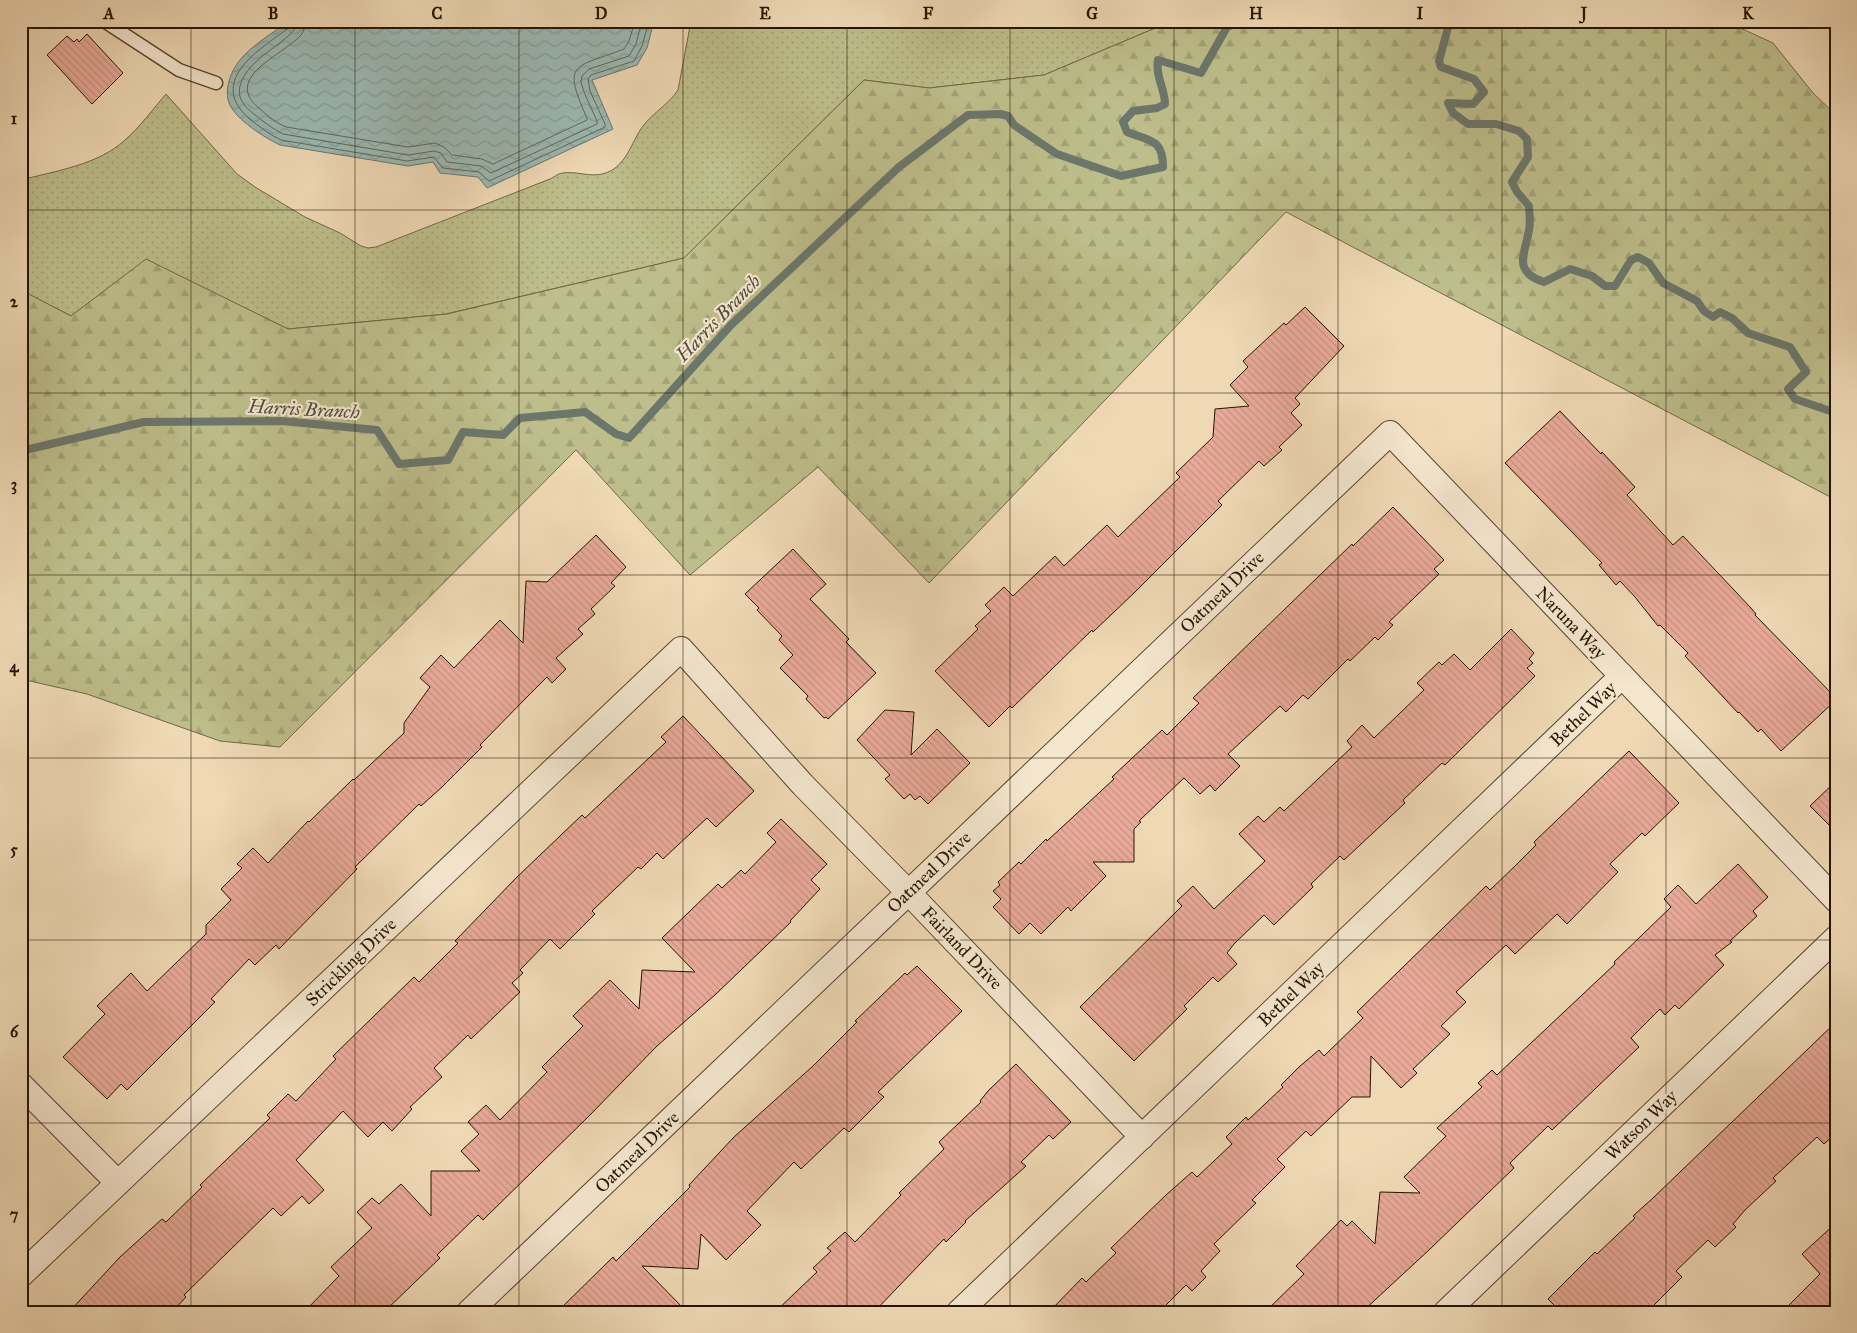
<svg xmlns="http://www.w3.org/2000/svg" width="1857" height="1333" viewBox="0 0 1857 1333" font-family="'IM FELL Great Primer',serif">
<style>
.grass{fill:url(#grass-dots);stroke:#716946}
.forest{fill:url(#forest-firs);stroke:#716946}
.water{fill:url(#water-waves);stroke:#6c776c}
.lines{fill:none;stroke-linecap:round;stroke-linejoin:round}
.shore{stroke:#60665a;stroke-width:1}
.stream{stroke:#6c776c;stroke-width:8}
.building{fill:url(#building-back-hatch);stroke:#251400}
.lane-casing{stroke:#58452d;stroke-width:15}
.street-casing{stroke:#58452d;stroke-width:26}
.lane{stroke:#f5e6cf;stroke-width:12}
.street{stroke:#f5e6cf;stroke-width:24}
.grid{fill:none;stroke:#251400;stroke-width:1;stroke-opacity:0.55}
.labels{text-anchor:middle;dominant-baseline:central;stroke-width:4.5;stroke-linejoin:round;paint-order:stroke}
.street-label{font-size:18px;fill:#251400;stroke:#f5e6cf}
.water-label{font-size:19px;font-style:italic;fill:#4e4e3f;stroke:#f5e6cf}
.neatline{fill:none;stroke:#251400;stroke-width:2}
.grid-label{font-size:16px;text-anchor:middle;font-weight:bold;fill:#251400}
</style>
<defs>
<pattern id="grass-dots" width="8" height="8" patternUnits="userSpaceOnUse" patternTransform="scale(1.25)"><rect width="8" height="8" fill="#bdbe8b"/><path d="M2 2h.1M6 6h.1" fill="none" stroke="#a2a276" stroke-width="1.8" stroke-linecap="round"/></pattern>
<pattern id="forest-firs" width="22" height="20" patternUnits="userSpaceOnUse" patternTransform="scale(1.25)"><rect width="22" height="20" fill="#bdbe8b"/><path d="M5 1l3.5 6h-7zM16 11l3.5 6h-7z" fill="#a2a276"/></pattern>
<pattern id="water-waves" width="16" height="10" patternUnits="userSpaceOnUse" patternTransform="scale(1.25)"><rect width="16" height="10" fill="#9bb9b4"/><path d="M0 5q4-4 8 0t8 0" fill="none" stroke="#859e99"/></pattern>
<pattern id="building-back-hatch" width="6" height="6" patternUnits="userSpaceOnUse" patternTransform="scale(1.25)"><rect width="6" height="6" fill="#e9aa99"/><path d="M-1 5l2 2M0 0l6 6M5-1l2 2" fill="none" stroke="#c89182"/></pattern>
</defs>
<rect width="100%" height="100%" fill="#efd9b5"/>
<filter id="stains"><feTurbulence type="fractalNoise" baseFrequency=".004" numOctaves="4"/><feColorMatrix values="0 0 0 0 .2 0 0 0 0 .09 0 0 0 0 .02 0 0 0 .5 -.17"/></filter>
<radialGradient id="worn" r=".72"><stop offset=".6" stop-color="#630" stop-opacity="0"/><stop offset="1" stop-color="#630" stop-opacity=".3"/></radialGradient>
<path class="grass" d="M 691,21 L 1172,21 L 1044,75 L 929,88 L 864,80 L 684,258 L 446,314 L 288,329 L 146,260 L 71,316 L 24,292 L 21,288 L 21,180 C 55,171 98,165 125,140 C 140,127 153,109 166,94 L 237,174 L 255,187 L 305,217 L 340,233 L 361,246 L 368,248 L 376,247 L 550,179 C 554,177 559,173 563,173 C 576,171 589,177 602,174 C 626,169 631,142 643,126 C 654,112 669,104 678,90 Z"/>
<path class="forest" d="M 1172,21 L 1725,21 L 1773,43 L 1813,93 L 1836,115 L 1836,500 L 1286,212 L 929,583 L 818,467 L 690,575 L 576,450 L 280,747 L 220,741 L 87,694 L 21,679 L 21,288 L 25,292 L 71,316 L 146,259 L 288,329 L 447,314 L 684,258 L 864,80 L 929,88 L 1044,75 Z"/>
<path class="water" d="M 289,21 L 654,21 L 647,48 L 637,65 L 592,80 L 613,129 L 487,188 L 478,177 L 440,173 L 433,162 L 408,166 L 280,145 C 265,138 235,119 229,103 C 224,89 231,71 240,60 C 253,44 273,33 289,21 Z"/>
<g class="lines">
<g class="shore">
<path d="M 292,21 L 290,27 C 259,50 204,82 252,121 C 262,128 270,135 281,140 L 407,161 L 434,157 L 443,168 L 479,172 L 489,181 L 605,127 L 605,124 L 590,91 L 588,79 L 591,75 L 634,61 L 642,46 L 649,21"/>
<path d="M 298,21 C 297,40 247,56 240,86 C 237,99 245,107 255,115 C 264,122 273,129 283,134 L 408,155 L 434,151 L 441,153 L 447,162 L 481,166 L 491,173 L 597,124 L 597,121 L 584,92 L 581,82 L 582,76 L 589,69 L 629,56 L 636,44 L 642,21"/>
<path d="M 305,21 C 305,27 304,32 300,36 C 283,55 221,78 260,109 C 268,116 276,123 286,127 L 408,147 L 435,143 L 444,147 L 452,155 L 482,159 L 493,164 L 587,120 L 587,118 C 561,61 575,68 624,49 L 629,41 L 635,21"/>
</g>
<g class="stream">
<path d="M 1322,21 L 1326,23 L 1347,21"/>
<path d="M 1445,21 L 1449,24 L 1439,61 L 1441,67 L 1474,79 L 1484,92 L 1473,104 L 1448,103 L 1453,113 L 1468,124 L 1496,124 L 1519,131 L 1527,139 L 1528,157 L 1512,182 L 1517,192 L 1529,206 C 1529,214 1531,222 1529,230 C 1525,254 1512,272 1544,282 L 1570,269 L 1592,276 L 1605,286 L 1615,286 L 1631,260 L 1638,257 L 1649,263 L 1663,283 L 1697,301 L 1704,311 L 1713,317 L 1720,312 L 1732,318 L 1748,333 L 1790,347 L 1806,372 L 1788,389 L 1795,399 L 1836,413"/>
<path d="M 21,451 L 144,422 L 282,421 L 377,430 L 399,464 L 448,460 L 463,432 L 503,435 L 520,418 L 585,412 L 616,434 L 629,438 L 731,325 L 899,167 L 968,115 L 1000,114 L 1008,116 L 1014,125 L 1057,154 L 1121,176 L 1163,167 C 1163,139 1150,141 1127,132 L 1123,122 L 1133,111 L 1157,108 L 1165,104 C 1165,89 1155,76 1158,60 L 1201,73 L 1227,27 L 1243,21"/>
</g>
</g>
<g class="building">
<path d="M 87,34 L 123,73 L 92,104 L 47,55 L 67,36 L 74,42 L 77,39 L 79,42 Z"/>
<path d="M 1305,307 L 1344,346 L 1295,398 L 1300,404 L 1291,413 L 1302,425 L 1279,447 L 1282,450 L 1264,466 L 1259,461 L 1218,501 L 1222,505 L 1134,593 L 1093,632 L 1092,630 L 1012,708 L 1010,706 L 989,727 L 935,671 L 978,629 L 975,626 L 991,611 L 985,605 L 1004,587 L 1013,596 L 1055,556 L 1064,566 L 1107,525 L 1118,537 L 1180,477 L 1176,473 L 1213,437 L 1215,409 L 1249,406 L 1230,385 L 1248,367 L 1243,361 L 1284,323 L 1286,325 Z"/>
<path d="M 1560,411 L 1601,454 L 1602,452 L 1635,487 L 1627,495 L 1673,545 L 1683,536 L 1751,608 L 1756,614 L 1755,615 L 1836,698 L 1836,700 L 1781,751 L 1761,729 L 1758,732 L 1739,712 L 1738,713 L 1685,656 L 1688,653 L 1660,625 L 1658,626 L 1635,597 L 1620,581 L 1616,585 L 1599,565 L 1602,563 L 1505,463 Z"/>
<path d="M 1393,507 L 1444,560 L 1434,569 L 1439,574 L 1389,622 L 1393,625 L 1378,640 L 1375,637 L 1350,661 L 1348,659 L 1308,699 L 1303,695 L 1286,712 L 1280,706 L 1228,754 L 1240,766 L 1215,791 L 1210,785 L 1200,794 L 1184,778 L 1139,821 L 1141,822 L 1134,829 L 1134,862 L 1093,862 L 1106,876 L 1071,911 L 1068,907 L 1041,934 L 1030,923 L 1019,934 L 993,907 L 1001,899 L 993,891 L 1000,885 L 998,882 L 1019,862 L 1021,864 L 1046,839 L 1047,841 L 1060,829 L 1114,779 L 1112,777 L 1162,730 L 1167,735 L 1199,703 L 1193,698 L 1352,544 L 1353,546 Z"/>
<path d="M 596,535 L 626,567 L 611,583 L 615,586 L 591,609 L 595,614 L 578,629 L 583,634 L 556,658 L 566,669 L 552,683 L 547,677 L 527,697 L 480,745 L 482,747 L 442,787 L 421,806 L 419,804 L 355,867 L 357,869 L 279,949 L 276,945 L 255,965 L 249,959 L 211,999 L 215,1002 L 127,1090 L 121,1084 L 107,1099 L 63,1057 L 105,1014 L 97,1006 L 131,973 L 147,991 L 206,934 L 206,925 L 231,900 L 221,889 L 242,868 L 237,864 L 253,848 L 268,863 L 308,821 L 309,822 L 353,779 L 354,780 L 404,733 L 404,723 L 430,687 L 420,678 L 441,655 L 454,668 L 500,620 L 523,643 L 526,581 L 547,582 Z"/>
<path d="M 793,549 L 826,584 L 810,599 L 849,639 L 846,642 L 876,673 L 828,719 L 826,717 L 824,718 L 806,699 L 808,696 L 780,668 L 793,655 L 779,640 L 782,636 L 757,610 L 759,608 L 745,594 Z"/>
<path d="M 1511,629 L 1534,653 L 1529,659 L 1533,663 L 1527,668 L 1535,676 L 1445,765 L 1442,763 L 1403,800 L 1405,803 L 1344,860 L 1340,856 L 1311,884 L 1313,887 L 1274,925 L 1264,915 L 1234,944 L 1227,953 L 1237,964 L 1218,982 L 1213,977 L 1184,1006 L 1187,1009 L 1134,1061 L 1080,1007 L 1182,906 L 1177,901 L 1193,886 L 1214,909 L 1265,861 L 1239,834 L 1258,816 L 1264,822 L 1280,807 L 1284,811 L 1352,747 L 1347,741 L 1362,725 L 1374,738 L 1424,690 L 1417,683 L 1439,662 L 1442,665 L 1454,654 L 1470,670 Z"/>
<path d="M 885,710 L 914,712 L 911,755 L 937,729 L 970,763 L 928,804 L 920,796 L 915,800 L 910,794 L 904,799 L 885,779 L 890,775 L 857,740 Z"/>
<path d="M 683,716 L 754,791 L 716,827 L 707,818 L 663,859 L 657,853 L 641,869 L 638,867 L 592,911 L 595,914 L 560,949 L 550,939 L 520,970 L 523,973 L 512,983 L 520,992 L 471,1039 L 468,1035 L 434,1068 L 442,1077 L 410,1107 L 412,1109 L 392,1131 L 383,1122 L 368,1137 L 343,1111 L 296,1160 L 324,1190 L 309,1204 L 302,1196 L 281,1216 L 273,1208 L 184,1295 L 186,1297 L 172,1312 L 69,1312 L 120,1257 L 162,1219 L 166,1222 L 202,1187 L 200,1185 L 270,1118 L 267,1115 L 288,1094 L 296,1101 L 336,1059 L 333,1056 L 414,977 L 419,982 L 458,943 L 455,941 L 517,877 L 582,815 L 585,818 L 666,742 L 661,737 Z"/>
<path d="M 1629,751 L 1679,803 L 1645,836 L 1642,833 L 1610,864 L 1618,872 L 1567,924 L 1557,914 L 1515,954 L 1506,945 L 1456,992 L 1466,1002 L 1441,1026 L 1450,1034 L 1413,1069 L 1417,1073 L 1401,1088 L 1371,1056 L 1370,1097 L 1352,1097 L 1311,1136 L 1306,1131 L 1277,1159 L 1285,1167 L 1252,1200 L 1256,1203 L 1214,1244 L 1220,1251 L 1201,1271 L 1206,1277 L 1192,1291 L 1186,1285 L 1159,1312 L 1049,1312 L 1082,1278 L 1086,1282 L 1116,1253 L 1111,1248 L 1166,1195 L 1192,1172 L 1197,1177 L 1232,1144 L 1226,1137 L 1246,1117 L 1248,1120 L 1283,1087 L 1281,1085 L 1299,1067 L 1319,1050 L 1324,1056 L 1363,1018 L 1357,1012 L 1486,886 L 1490,890 L 1515,866 L 1536,845 L 1534,842 Z"/>
<path d="M 1836,781 L 1836,832 L 1810,806 Z"/>
<path d="M 781,819 L 827,864 L 811,880 L 820,889 L 790,921 L 791,922 L 716,994 L 657,1046 L 590,1115 L 483,1220 L 478,1215 L 437,1255 L 440,1258 L 384,1312 L 304,1312 L 339,1276 L 331,1267 L 372,1228 L 357,1212 L 372,1198 L 379,1204 L 401,1184 L 431,1216 L 431,1171 L 480,1171 L 461,1151 L 479,1134 L 468,1122 L 486,1105 L 500,1120 L 547,1072 L 542,1067 L 583,1026 L 573,1016 L 610,980 L 639,1009 L 642,970 L 695,972 L 662,938 L 718,884 L 722,888 L 741,870 L 745,874 L 776,842 L 767,833 Z"/>
<path d="M 1738,864 L 1768,897 L 1753,911 L 1757,916 L 1730,941 L 1732,942 L 1715,955 L 1724,965 L 1679,1009 L 1675,1005 L 1665,1015 L 1660,1009 L 1631,1038 L 1639,1047 L 1552,1130 L 1548,1126 L 1510,1163 L 1514,1168 L 1429,1250 L 1362,1312 L 1265,1312 L 1304,1274 L 1296,1266 L 1341,1220 L 1347,1226 L 1352,1221 L 1375,1244 L 1380,1192 L 1420,1193 L 1404,1177 L 1446,1136 L 1437,1128 L 1482,1087 L 1478,1083 L 1492,1070 L 1497,1075 L 1615,964 L 1614,962 L 1671,907 L 1664,899 L 1678,885 L 1696,904 Z"/>
<path d="M 917,966 L 962,1011 L 878,1092 L 884,1097 L 849,1132 L 844,1128 L 801,1169 L 794,1162 L 747,1211 L 761,1225 L 726,1260 L 701,1234 L 698,1269 L 642,1266 L 687,1312 L 557,1312 L 613,1257 L 616,1261 L 690,1187 L 689,1185 L 734,1137 L 814,1065 L 857,1022 L 855,1021 L 905,973 L 907,975 Z"/>
<path d="M 1836,1022 L 1836,1133 L 1824,1144 L 1817,1137 L 1773,1178 L 1776,1181 L 1745,1210 L 1733,1224 L 1736,1227 L 1715,1247 L 1708,1240 L 1676,1271 L 1682,1277 L 1647,1312 L 1561,1312 L 1548,1299 L 1595,1252 L 1597,1254 L 1635,1218 L 1633,1216 L 1653,1198 Z"/>
<path d="M 1016,1064 L 1071,1122 L 1053,1139 L 1049,1135 L 1021,1162 L 1026,1166 L 965,1221 L 966,1222 L 946,1242 L 944,1239 L 874,1312 L 775,1312 L 817,1272 L 813,1268 L 831,1251 L 827,1248 L 845,1232 L 855,1242 L 901,1195 L 899,1193 L 944,1149 L 939,1142 L 981,1102 L 980,1101 L 988,1091 Z"/>
<path d="M 1836,1223 L 1836,1312 L 1782,1312 L 1820,1274 L 1802,1254 Z"/>
</g>
<g class="lines">
<defs>
<path id="lane" d="M 104,21 L 179,70 L 216,83"/>
<g id="street">
<path d="M 21,1085 L 118,1183"/>
<path d="M 21,1275 L 681,649 L 803,785 L 908,892 L 1142,1137"/>
<path d="M 469,1312 L 1390,433 L 1836,900"/>
<path d="M 959,1312 L 1622,676"/>
<path d="M 1446,1312 L 1836,938"/>
</g>
</defs>
<use href="#lane" class="lane-casing"/>
<use href="#street" class="street-casing"/>
<use href="#lane" class="lane"/>
<use href="#street" class="street"/>
</g>
<path class="grid" d="M 191,21 L 191,1312M 355,21 L 355,1312M 519,21 L 519,1312M 683,21 L 683,1312M 847,21 L 847,1312M 1010,21 L 1010,1312M 1174,21 L 1174,1312M 1338,21 L 1338,1312M 1502,21 L 1502,1312M 1666,21 L 1666,1312M 21,210 L 1836,210M 21,393 L 1836,393M 21,575 L 1836,575M 21,758 L 1836,758M 21,940 L 1836,940M 21,1123 L 1836,1123"/>
<g class="labels">
<g class="street-label">
<text transform="translate(1222 592) rotate(-44)">Oatmeal Drive</text>
<text transform="translate(1571 623) rotate(46)">Naruna Way</text>
<text transform="translate(1583 714) rotate(-44)">Bethel Way</text>
<text transform="translate(929 872) rotate(-44)">Oatmeal Drive</text>
<text transform="translate(962 948) rotate(46)">Fairland Drive</text>
<text transform="translate(351 962) rotate(-44)">Strickling Drive</text>
<text transform="translate(1291 994) rotate(-44)">Bethel Way</text>
<text transform="translate(1641 1125) rotate(-44)">Watson Way</text>
<text transform="translate(637 1152) rotate(-44)">Oatmeal Drive</text>
</g>
<g class="water-label">
<text transform="translate(718 318) rotate(-46)">Harris Branch</text>
<text transform="translate(304 409) rotate(3)">Harris Branch</text>
</g>
</g>
<rect width="1857" height="1333" fill="none" stroke="#efd9b5" stroke-width="55"/>
<rect x="28" y="28" width="1802" height="1278" class="neatline"/>
<g class="grid-label">
<text x="109" y="19">A</text>
<text x="273" y="19">B</text>
<text x="437" y="19">C</text>
<text x="601" y="19">D</text>
<text x="765" y="19">E</text>
<text x="928" y="19">F</text>
<text x="1092" y="19">G</text>
<text x="1256" y="19">H</text>
<text x="1420" y="19">I</text>
<text x="1584" y="19">J</text>
<text x="1748" y="19">K</text>
<text x="14" y="124">1</text>
<text x="14" y="307">2</text>
<text x="14" y="490">3</text>
<text x="14" y="672">4</text>
<text x="14" y="855">5</text>
<text x="14" y="1037">6</text>
<text x="14" y="1220">7</text>
</g>
<rect width="100%" height="100%" filter="url(#stains)"/>
<rect width="100%" height="100%" fill="url(#worn)"/>
</svg>
